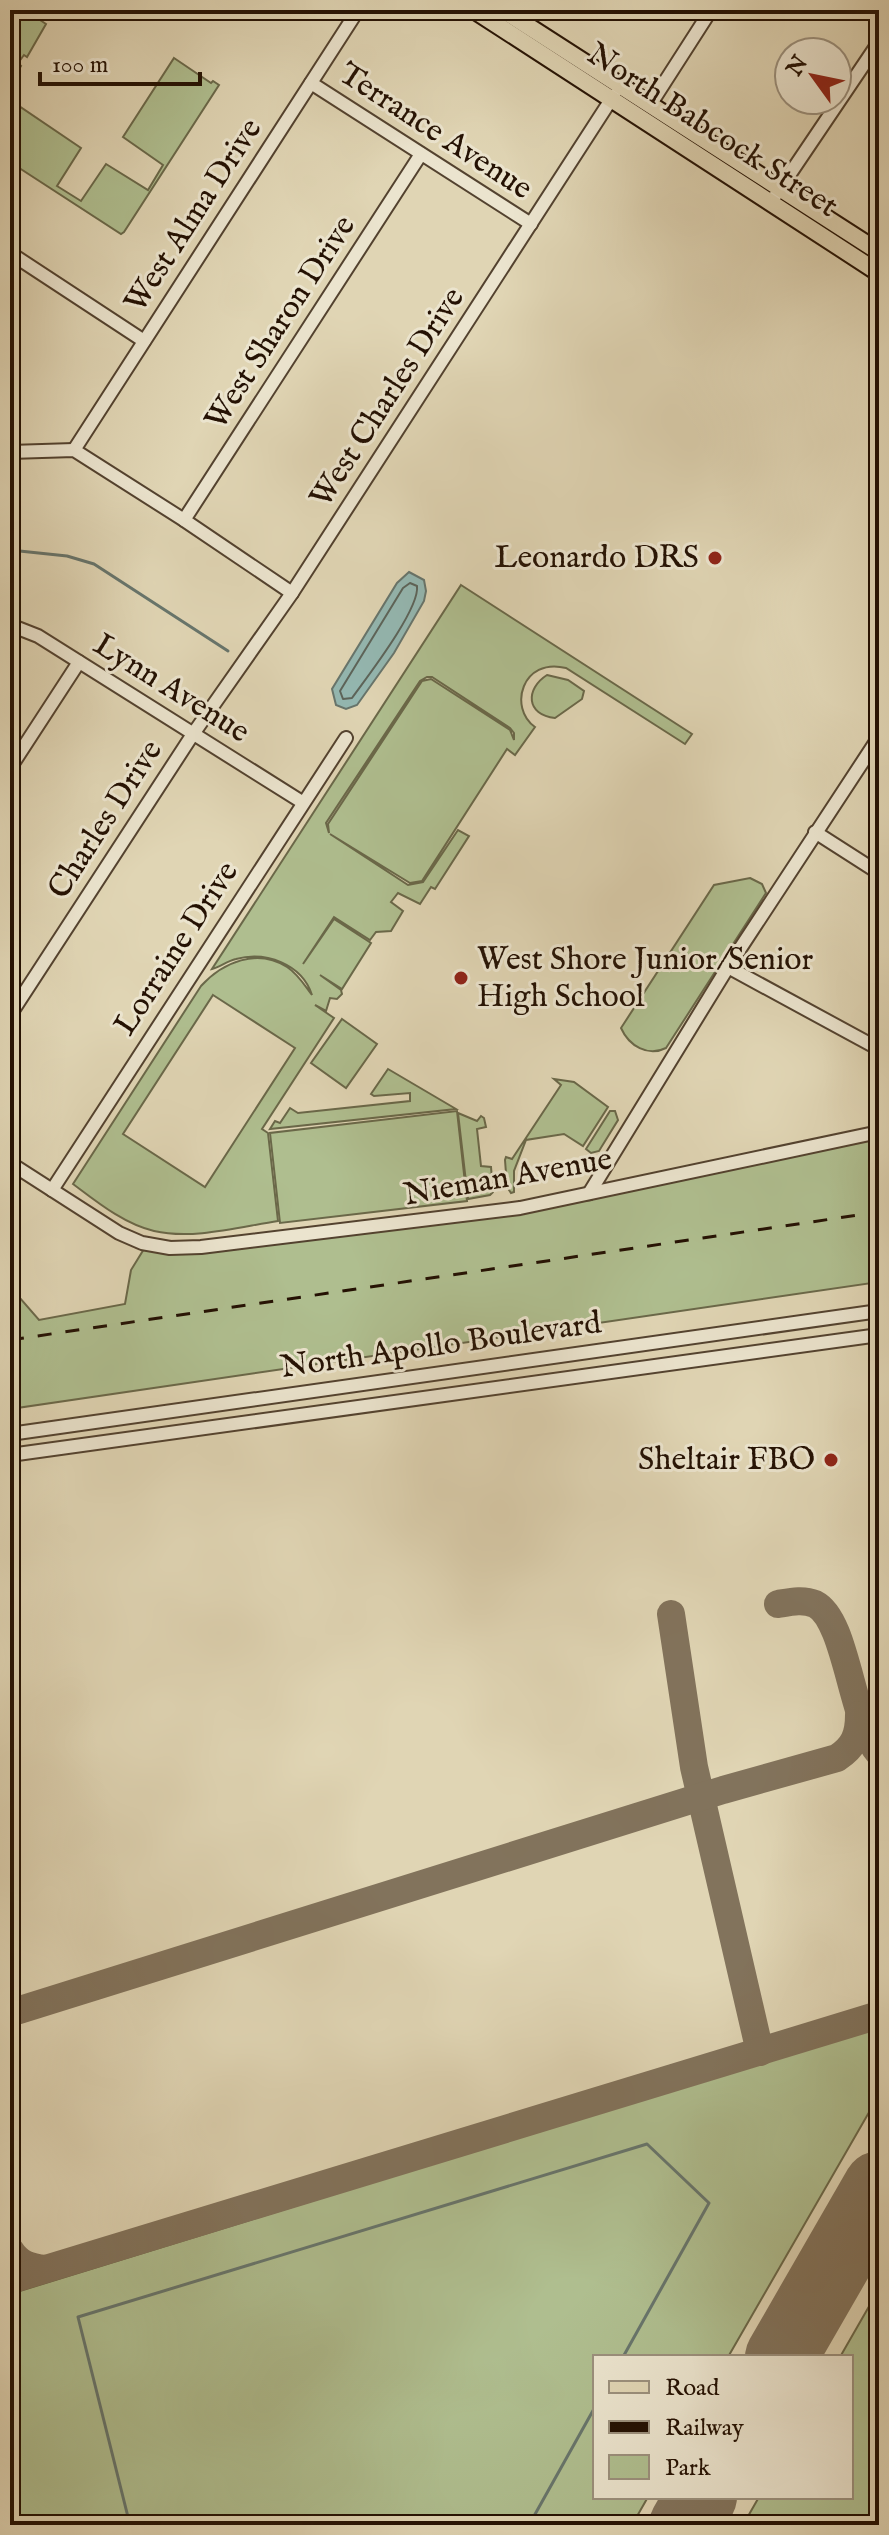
<svg xmlns="http://www.w3.org/2000/svg" width="889" height="2535" viewBox="0 0 889 2535" font-family="'IM FELL English',serif">
<style>
.green{fill:#afbe8f;stroke:#6a6849;stroke-width:2;fill-rule:evenodd}
.water{fill:#94b8b2;stroke:#67756c;stroke-width:2}
.lines{fill:none;stroke-linecap:round;stroke-linejoin:round}
.shore{stroke:#5c645a;stroke-width:2}
.stream{stroke:#67756c;stroke-width:3}
.taxiway{stroke:#82735c;stroke-width:28}
.runway{stroke:#82735c;stroke-width:72}
.minor-casing{stroke:#53422f;stroke-width:16}
.major-casing{stroke:#241103;stroke-width:20}
.minor{stroke:#ebe4ce;stroke-width:12}
.major{stroke:#e0d5b4;stroke-width:16}
.rail{stroke:#241103;stroke-width:3;stroke-dasharray:14 14;stroke-linecap:butt}
.poi-dot{fill:#8f2418;stroke:#ebe4ce;stroke-width:3}
.labels{text-anchor:middle;dominant-baseline:central;stroke-width:6;stroke-linejoin:round;paint-order:stroke}
.street-label{font-size:32px;fill:#241103;stroke:#ebe4ce}
.poi-label{font-size:32px;fill:#241103;stroke:#ebe4ce;text-anchor:end}
</style>
<rect width="100%" height="100%" fill="#e0d5b4"/>
<filter id="stains"><feTurbulence type="fractalNoise" baseFrequency=".0025" numOctaves="4"/><feColorMatrix values="0 0 0 0 .2 0 0 0 0 .09 0 0 0 0 .02 0 0 0 .5 -.17"/></filter>
<radialGradient id="worn" r=".72"><stop offset=".6" stop-color="#630" stop-opacity="0"/><stop offset="1" stop-color="#630" stop-opacity=".3"/></radialGradient>
<g class="green">
<path d="M 10,10 L 25,10 L 46,24 L 27,57 L 24,55 L 18,63 L 21,66 L 18,71 L 10,66 Z"/>
<path d="M 174,58 L 211,83 L 213,81 L 219,85 L 124,232 L 121,234 L 10,162 L 10,100 L 81,148 L 57,186 L 81,201 L 106,164 L 148,190 L 163,165 L 123,137 Z"/>
<path d="M 461,585 L 692,734 L 685,744 L 566,668 C 522,657 508,708 535,727 L 515,755 L 507,749 L 422,881 L 410,883 L 330,834 L 408,885 L 423,882 L 458,830 L 469,836 L 435,889 L 431,887 L 420,904 L 398,893 L 391,902 L 403,911 L 391,931 L 376,932 L 370,940 L 334,917 L 303,964 L 334,919 L 371,943 L 342,989 L 320,975 L 341,990 L 342,994 L 337,999 L 330,998 L 326,1011 L 315,1005 L 334,1018 L 262,1129 L 268,1133 L 278,1221 C 239,1227 193,1240 154,1231 C 124,1224 97,1202 73,1184 L 201,986 C 223,962 257,948 287,967 C 298,974 305,986 312,995 C 302,964 266,951 236,959 C 227,961 220,967 212,969 ZM 427,677 L 432,677 L 510,728 L 514,733 L 514,740 L 510,730 L 431,679 L 422,681 L 328,824 L 329,833 L 326,823 L 420,681 ZM 213,995 L 295,1048 L 205,1187 L 123,1134 Z"/>
<path d="M 547,675 L 568,680 L 584,691 L 582,699 L 555,718 C 526,715 525,689 547,675 Z"/>
<path d="M 750,878 L 762,884 L 766,893 L 666,1048 C 648,1057 629,1046 621,1028 L 714,885 Z"/>
<path d="M 342,1019 L 377,1044 L 346,1088 L 311,1063 Z"/>
<path d="M 388,1069 L 456,1109 L 270,1129 L 275,1121 L 280,1123 L 290,1108 L 298,1113 L 410,1101 L 410,1093 L 374,1096 L 371,1094 Z"/>
<path d="M 554,1079 L 574,1082 L 608,1107 L 583,1146 L 564,1134 L 526,1140 L 514,1171 L 514,1192 L 511,1193 L 507,1187 L 505,1160 L 506,1157 L 512,1159 L 561,1085 Z"/>
<path d="M 457,1111 L 467,1201 L 280,1223 L 270,1133 Z"/>
<path d="M 610,1111 L 615,1111 L 618,1120 L 599,1151 L 591,1153 L 586,1149 Z"/>
<path d="M 458,1113 L 477,1121 L 481,1116 L 484,1118 L 486,1127 L 477,1129 L 481,1166 L 491,1167 L 493,1192 L 490,1195 L 468,1199 Z"/>
<path d="M 879,1138 L 879,1282 L 10,1409 L 10,1294 L 20,1298 L 39,1320 L 125,1304 L 131,1270 L 144,1249 L 592,1200 L 594,1197 Z"/>
<path d="M 879,2026 L 879,2095 L 728,2357 L 595,2357 L 595,2497 L 648,2497 L 632,2525 L 10,2525 L 10,2294 Z"/>
<path d="M 879,2289 L 879,2525 L 743,2525 L 759,2497 L 851,2497 L 851,2357 L 840,2357 Z"/>
</g>
<path class="water" d="M 409,572 L 424,580 L 426,591 L 424,601 L 394,653 L 357,705 L 346,709 L 336,705 L 332,689 L 397,583 Z"/>
<g class="lines">
<path class="shore" d="M 410,583 L 417,586 C 420,609 367,677 352,698 L 343,699 L 340,691 L 403,588 Z"/>
<g class="stream">
<path d="M 10,550 L 67,556 L 94,564 L 228,651"/>
<path d="M 10,2517 L 12,2525"/>
<path d="M 130,2525 L 78,2317 L 647,2144 L 709,2203 L 623,2357"/>
<path d="M 529,2525 L 595,2407"/>
</g>
<g class="taxiway">
<path d="M 778,1604 C 790,1602 803,1599 815,1604 C 847,1620 851,1721 879,1753"/>
<path d="M 671,1614 L 694,1767 L 760,2052"/>
<path d="M 10,2013 L 723,1790 L 837,1758 C 854,1747 859,1735 859,1715"/>
<path d="M 10,2250 C 19,2264 29,2267 45,2269"/>
<path d="M 10,2280 L 879,2015"/>
</g>
<g class="runway">
<path d="M 781,2357 L 879,2187"/>
<path d="M 685,2525 L 701,2497"/>
</g>
<defs>
<g id="minor">
<path d="M 311,83 L 531,224"/>
<path d="M 650,105 L 711,10"/>
<path d="M 771,202 L 879,42"/>
<path d="M 10,253 L 144,341"/>
<path d="M 74,450 L 358,10"/>
<path d="M 10,452 L 74,450 L 184,520 L 292,593"/>
<path d="M 184,520 L 421,154"/>
<path d="M 10,625 L 38,636 L 302,802"/>
<path d="M 10,768 L 79,662"/>
<path d="M 815,832 L 879,873"/>
<path d="M 728,967 L 879,1049"/>
<path d="M 10,1015 L 193,734 L 292,593 L 614,95"/>
<path d="M 10,1163 L 119,1233 L 142,1243 L 170,1248 L 201,1247 L 520,1208 L 879,1132"/>
<path d="M 52,1190 L 346,738"/>
<path d="M 590,1192 L 728,967 L 879,737"/>
<path d="M 10,1434 L 879,1311"/>
<path d="M 10,1455 L 879,1335"/>
</g>
<g id="major">
<path d="M 474,10 L 879,273"/>
<path d="M 503,10 L 879,252"/>
</g>
</defs>
<use href="#minor" class="minor-casing"/>
<use href="#major" class="major-casing"/>
<use href="#minor" class="minor"/>
<use href="#major" class="major"/>
<path class="rail" d="M 10,1340 L 879,1212"/>
</g>
<g class="poi-dot">
<circle cx="715" cy="558" r="8"/>
<circle cx="461" cy="978" r="8"/>
<circle cx="831" cy="1460" r="8"/>
</g>
<g class="labels">
<g class="street-label">
<text transform="translate(712 131) rotate(33)">North Babcock Street</text>
<text transform="translate(435 132) rotate(33)">Terrance Avenue</text>
<text transform="translate(194 216) rotate(-57)">West Alma Drive</text>
<text transform="translate(281 323) rotate(-57)">West Sharon Drive</text>
<text transform="translate(388 398) rotate(-57)">West Charles Drive</text>
<text transform="translate(171 689) rotate(32)">Lynn Avenue</text>
<text transform="translate(106 820) rotate(-57)">Charles Drive</text>
<text transform="translate(177 949) rotate(-57)">Lorraine Drive</text>
<text transform="translate(508 1178) rotate(-10)">Nieman Avenue</text>
<text transform="translate(441 1346) rotate(-8)">North Apollo Boulevard</text>
</g>
<g class="poi-label">
<text x="699" y="558">Leonardo DRS</text>
<text x="477" y="960" text-anchor="start">West Shore Junior/Senior<tspan x="477" dy="37">High School</tspan></text>
<text x="815" y="1460">Sheltair FBO</text>
</g>
</g>
<rect width="889" height="2535" fill="none" stroke="#e0d5b4" stroke-width="40"/>
<rect x="12" y="12" width="865" height="2511" fill="none" stroke="#241103" stroke-width="4"/>
<rect x="20" y="20" width="849" height="2495" fill="none" stroke="#241103" stroke-width="2"/>
<rect x="593" y="2355" width="260" height="144" fill="#ebe4ce" stroke="#9b907d" stroke-width="2"/>
<rect x="609" y="2381" width="40" height="12" fill="#e0d5b4" stroke="#9b907d" stroke-width="2"/>
<text x="665" y="2395" font-size="24" fill="#241103">Road</text>
<rect x="609" y="2421" width="40" height="12" fill="#241103" stroke="#9b907d" stroke-width="2"/>
<text x="665" y="2435" font-size="24" fill="#241103">Railway</text>
<rect x="609" y="2455" width="40" height="24" fill="#afbe8f" stroke="#9b907d" stroke-width="2"/>
<text x="665" y="2475" font-size="24" fill="#241103">Park</text>
<g transform="translate(813 76) rotate(303)"><circle r="38" fill="#ebe4ce" stroke="#9b907d" stroke-width="2"/>
<path d="M0-6L14 30L0 20L-14 30Z" fill="#8f2418"/>
<text y="-12" font-size="22" font-weight="bold" text-anchor="middle" fill="#241103">N</text>
</g>
<path d="M40 72v12h160v-12" fill="none" stroke="#241103" stroke-width="4"/>
<text x="52" y="72" font-size="24" fill="#241103" stroke="#ebe4ce" stroke-width="6" paint-order="stroke">100 m</text>
<rect width="100%" height="100%" filter="url(#stains)"/>
<rect width="100%" height="100%" fill="url(#worn)"/>
</svg>
